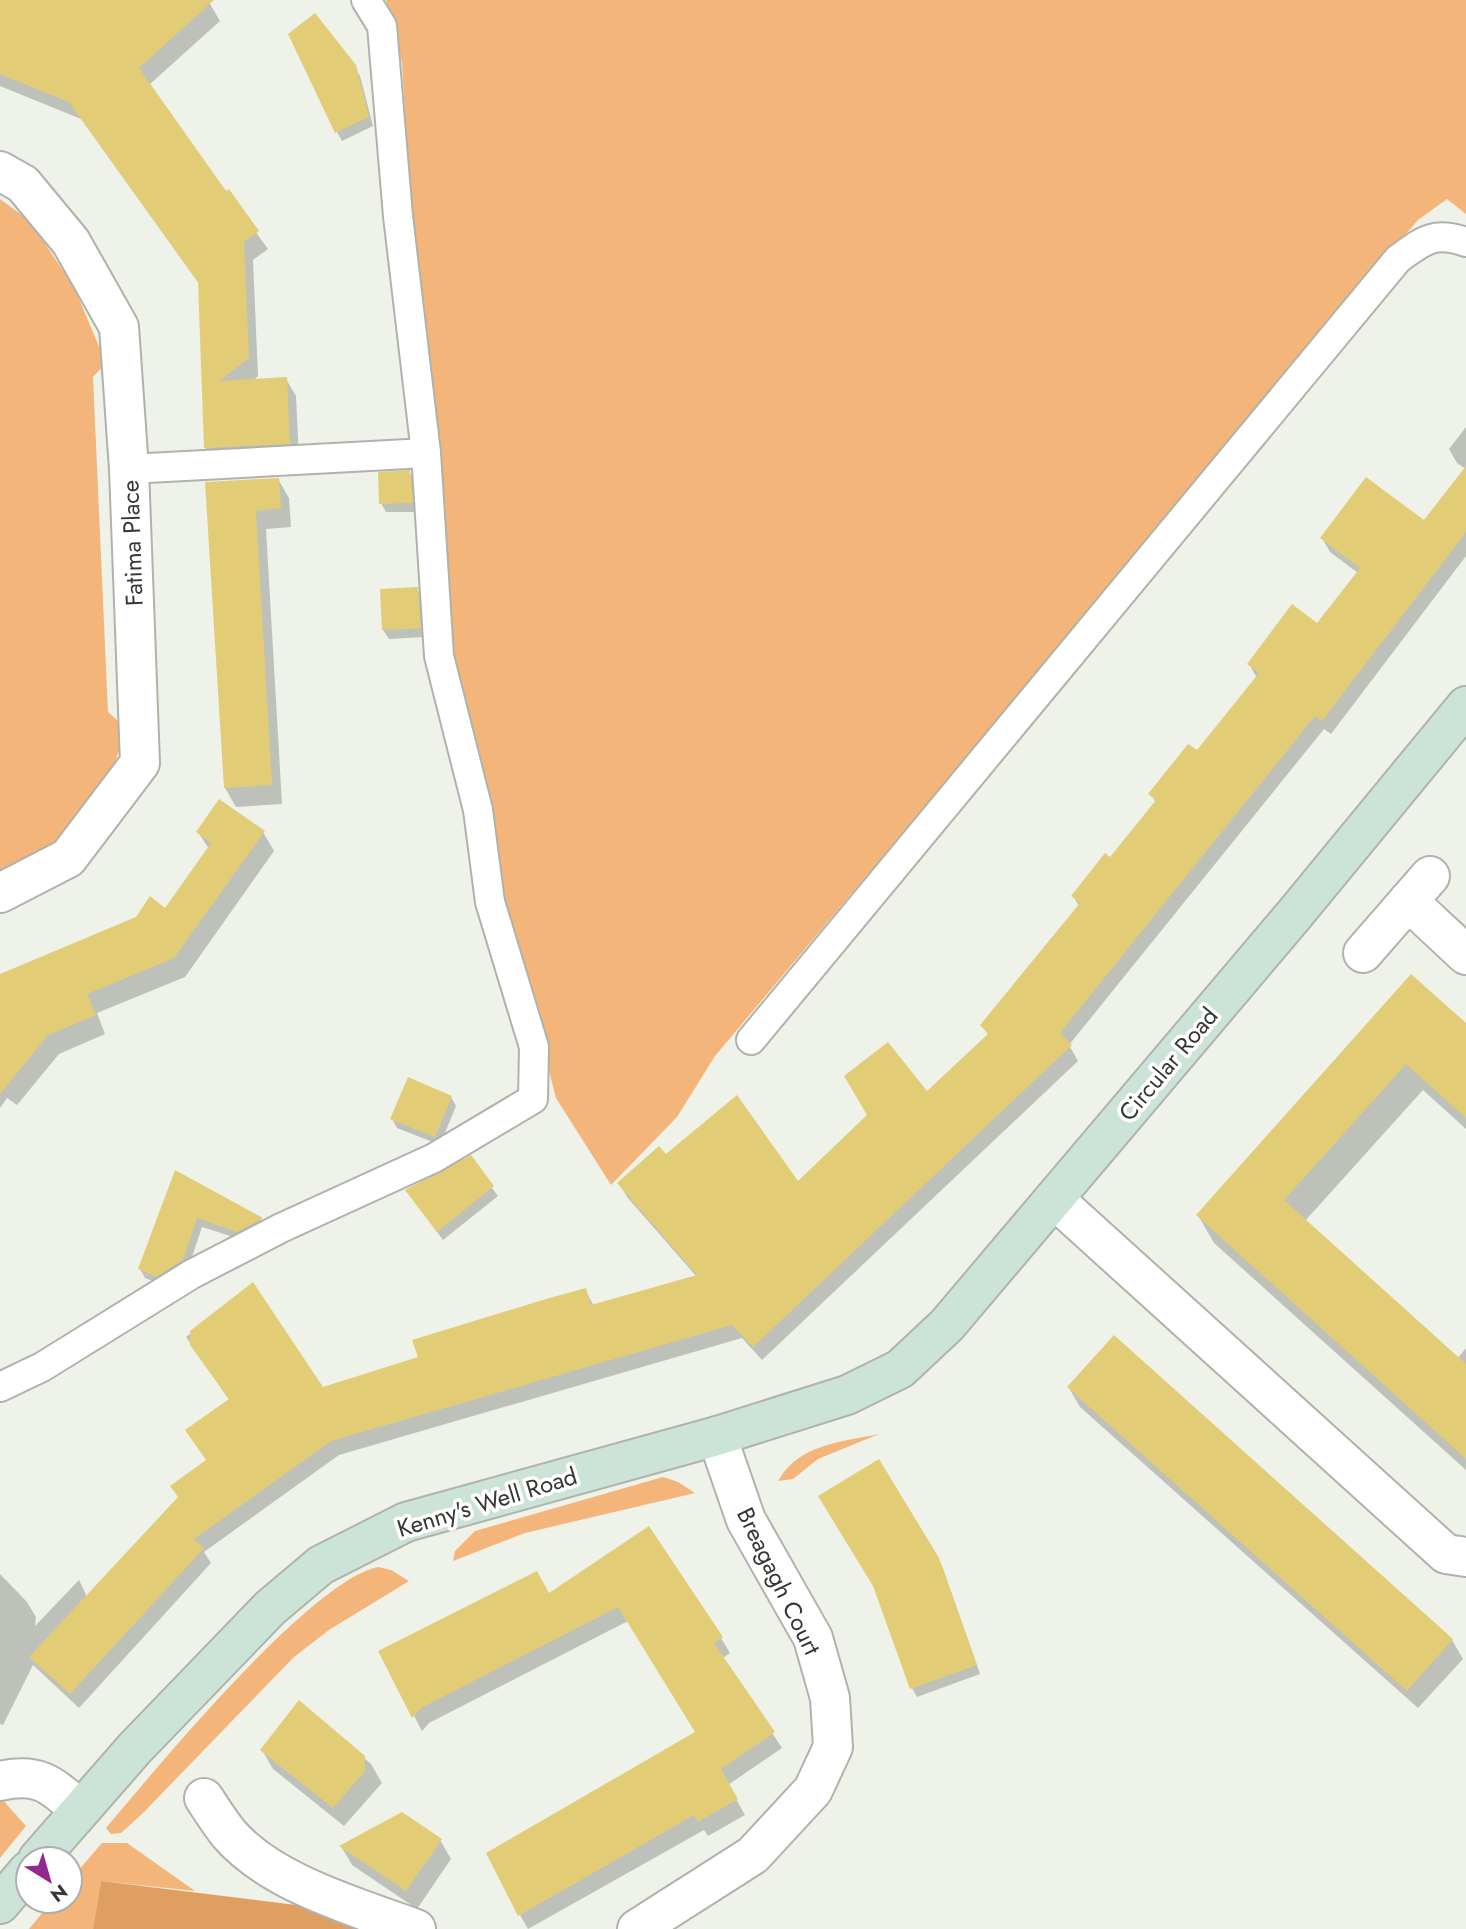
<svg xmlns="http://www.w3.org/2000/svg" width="1466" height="1929" viewBox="0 0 1466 1929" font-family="Jost,sans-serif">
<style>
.green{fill:#f4b57a}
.forest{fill:#df9f60}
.shadow{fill:#0003}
.building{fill:#e2cd76}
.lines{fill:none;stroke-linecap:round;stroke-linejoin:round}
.lane-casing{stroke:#afb3aa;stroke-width:32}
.street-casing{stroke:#afb3aa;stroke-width:42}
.secondary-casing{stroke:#afb3aa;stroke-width:42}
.lane{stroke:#fff;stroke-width:28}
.street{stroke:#fff;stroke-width:38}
.secondary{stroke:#cce3d8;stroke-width:38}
.labels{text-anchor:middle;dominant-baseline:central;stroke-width:7;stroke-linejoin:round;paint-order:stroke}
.street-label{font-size:24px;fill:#353733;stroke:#fff}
</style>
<rect width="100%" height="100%" fill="#eef2e9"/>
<g class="green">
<path d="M 386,0 L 1466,0 L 1466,214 L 1447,199 L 1418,220 L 715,1056 L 677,1117 L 611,1185 L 556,1098 L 499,879 L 458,678 L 447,601 L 410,196 L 402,63 Z"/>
<path d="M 0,199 L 30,221 L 74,287 L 106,363 L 93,377 L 108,712 L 126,728 L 112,773 L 53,848 L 0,877 Z"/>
<path d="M 879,1434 L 818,1459 L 793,1479 L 778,1481 C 799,1444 841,1442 879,1434 Z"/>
<path d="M 663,1477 L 678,1482 L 695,1493 L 525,1533 L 453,1561 L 455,1551 L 475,1531 Z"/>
<path d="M 378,1567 L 391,1570 L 409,1581 L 329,1630 L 294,1657 L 142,1814 L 121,1833 L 111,1834 L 106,1828 C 155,1770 311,1580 378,1567 Z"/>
<path d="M 0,1797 L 26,1826 L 0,1858 Z"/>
<path d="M 102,1843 L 127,1843 L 195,1891 L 101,1881 L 93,1929 L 29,1929 L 52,1901 L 70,1901 L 70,1880 Z"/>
</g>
<path class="forest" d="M 101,1881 L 312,1907 L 375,1929 L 93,1929 Z"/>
<g class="shadow">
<path d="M 0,0 L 206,0 L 210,4 L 220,21 L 149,85 L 268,249 L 253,260 L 258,376 L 253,381 L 286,379 L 296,396 L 299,461 L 216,465 L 206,448 L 200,285 L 81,119 L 0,86 Z"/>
<path d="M 354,66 L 360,76 L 373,126 L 342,141 L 337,132 Z"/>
<path d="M 1466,427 L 1466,556 L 1331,734 L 1324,729 L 1069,1045 L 1078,1061 L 762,1360 L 742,1338 L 339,1455 L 204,1552 L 211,1563 L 79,1708 L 33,1665 L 3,1725 L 0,1724 L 0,1574 L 27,1602 L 36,1617 L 35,1626 L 79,1580 L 87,1597 L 179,1498 L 207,1461 L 230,1401 L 186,1337 L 253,1285 L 322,1389 L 420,1358 L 585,1290 L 594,1306 L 697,1277 L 627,1197 L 619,1183 L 666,1157 L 798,1184 L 927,1094 L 989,1036 L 983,1025 L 1079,906 L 1073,896 L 1110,860 L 1156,803 L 1151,794 L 1197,753 L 1257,678 L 1249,664 L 1318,626 L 1358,573 L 1330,552 L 1322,538 L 1424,523 L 1466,469 L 1457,463 L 1449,449 Z"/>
<path d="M 409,472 L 415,481 L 417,512 L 386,512 L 381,503 Z"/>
<path d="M 278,479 L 289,498 L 291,527 L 266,529 L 282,804 L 236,807 L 225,788 L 207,483 Z"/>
<path d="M 417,589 L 422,598 L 425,637 L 389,639 L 383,630 Z"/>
<path d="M 198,832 L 263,832 L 274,851 L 185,977 L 97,1013 L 105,1034 L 59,1054 L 17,1105 L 7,1098 L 0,1108 L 0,976 L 166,910 L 209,849 Z"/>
<path d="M 1411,977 L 1466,1026 L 1466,1129 L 1423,1090 L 1305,1221 L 1457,1359 L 1466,1348 L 1466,1470 L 1214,1243 L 1198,1215 Z"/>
<path d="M 451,1097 L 456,1106 L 440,1145 L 397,1128 L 392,1119 Z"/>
<path d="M 470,1158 L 498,1196 L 443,1240 L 407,1191 Z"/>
<path d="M 176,1173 L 262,1220 L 267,1228 L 243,1240 L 202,1227 L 188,1269 L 162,1285 L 145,1278 L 140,1269 Z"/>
<path d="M 1069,1388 L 1452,1640 L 1463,1659 L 1418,1708 L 1080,1407 Z"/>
<path d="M 649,1528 L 721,1638 L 730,1653 L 723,1658 L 782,1748 L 728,1785 L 745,1815 L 708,1836 L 704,1830 L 528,1929 L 520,1915 L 697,1733 L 628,1621 L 429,1723 L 422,1731 L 381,1652 L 549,1595 Z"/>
<path d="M 942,1566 L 980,1674 L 917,1697 L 912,1688 Z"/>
<path d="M 299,1703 L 371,1764 L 382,1783 L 344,1826 L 273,1769 L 262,1750 Z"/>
<path d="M 440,1840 L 451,1859 L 417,1909 L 352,1865 L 341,1846 Z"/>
</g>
<g class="building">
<path d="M 0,0 L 214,0 L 139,68 L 226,191 L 229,189 L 259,231 L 244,242 L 249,358 L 219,381 L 287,377 L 290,444 L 204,448 L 198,282 L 69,102 L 0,74 Z"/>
<path d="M 315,13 L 356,65 L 369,117 L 335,133 L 288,34 Z"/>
<path d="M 1466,466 L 1466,532 L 1322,721 L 1315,716 L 1060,1033 L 1072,1045 L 753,1347 L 732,1325 L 331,1441 L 194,1539 L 204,1548 L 70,1694 L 29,1657 L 178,1497 L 170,1486 L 206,1460 L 185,1430 L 229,1399 L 190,1345 L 190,1331 L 253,1282 L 323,1387 L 418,1357 L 412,1340 L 546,1299 L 586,1288 L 591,1305 L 697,1275 L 617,1183 L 659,1146 L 666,1154 L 737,1095 L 798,1181 L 867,1115 L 844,1076 L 888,1042 L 927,1091 L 988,1034 L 980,1025 L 1080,903 L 1071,896 L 1105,853 L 1110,857 L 1156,800 L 1148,794 L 1188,744 L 1197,750 L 1259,673 L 1247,664 L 1292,604 L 1317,623 L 1360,568 L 1320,538 L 1366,477 L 1424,520 Z"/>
<path d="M 410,470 L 413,503 L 379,504 L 378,472 Z"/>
<path d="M 279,478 L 281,508 L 256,511 L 272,785 L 224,788 L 205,482 Z"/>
<path d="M 418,587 L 421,628 L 382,630 L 380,589 Z"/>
<path d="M 219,799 L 265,831 L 174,958 L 87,994 L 96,1015 L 48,1035 L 0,1094 L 0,974 L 136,917 L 150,896 L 165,908 L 211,843 L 196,832 Z"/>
<path d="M 1411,974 L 1466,1023 L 1466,1118 L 1406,1064 L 1284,1200 L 1466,1364 L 1466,1459 L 1196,1215 Z"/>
<path d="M 408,1077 L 452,1096 L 435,1137 L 390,1119 Z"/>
<path d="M 471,1155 L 494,1186 L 437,1232 L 405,1190 Z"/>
<path d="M 175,1170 L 263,1218 L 237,1232 L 197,1218 L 183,1260 L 156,1277 L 138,1269 Z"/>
<path d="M 1114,1335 L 1453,1639 L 1407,1691 L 1067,1387 Z"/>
<path d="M 879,1459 L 939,1558 L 977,1665 L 910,1689 L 873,1586 L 818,1496 Z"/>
<path d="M 649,1526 L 723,1637 L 714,1643 L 775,1732 L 721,1769 L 738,1799 L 698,1822 L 694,1815 L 518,1916 L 486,1853 L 695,1732 L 618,1607 L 421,1708 L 412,1718 L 378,1651 L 537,1571 L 549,1593 Z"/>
<path d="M 299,1700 L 365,1756 L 365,1771 L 333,1808 L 260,1750 Z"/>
<path d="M 402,1812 L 442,1839 L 406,1891 L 339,1846 Z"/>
</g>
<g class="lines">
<defs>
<g id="lane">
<path d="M 129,469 L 426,453"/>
<path d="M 751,1040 L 1398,259 C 1424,240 1434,231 1466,242"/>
<path d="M 0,1387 L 42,1367 L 192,1274 L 281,1228 L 434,1158 L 533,1099 L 534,1047 L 490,902 L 478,810 L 439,656 L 426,453 L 398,216 L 382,26 L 366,0"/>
</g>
<g id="street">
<path d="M 0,171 L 23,184 L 71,242 L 119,327 L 129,469 L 140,763 L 68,858 L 0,893"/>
<path d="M 1408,901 L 1466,955"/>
<path d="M 1363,953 L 1430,876"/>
<path d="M 1054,1199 L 1446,1554 L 1466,1557"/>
<path d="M 0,1781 C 39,1772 52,1785 80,1810"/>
<path d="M 204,1798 C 212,1810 220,1823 229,1834 C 271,1883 356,1907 416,1929"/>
<path d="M 637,1929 L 753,1855 L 813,1790 L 833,1747 L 830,1698 L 813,1638 L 746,1520 L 717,1436"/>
</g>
<g id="secondary">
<path d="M 38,1859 L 135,1748 L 270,1608 L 321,1565 L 406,1522 L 717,1436 L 847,1395 L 900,1369 L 947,1325 L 1294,915 L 1466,706"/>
<path d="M 0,1904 L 28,1871"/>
</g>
</defs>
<use href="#lane" class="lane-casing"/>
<use href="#street" class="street-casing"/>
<use href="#secondary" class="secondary-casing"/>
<use href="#lane" class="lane"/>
<use href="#street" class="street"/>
<use href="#secondary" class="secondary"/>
</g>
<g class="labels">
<g class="street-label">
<text transform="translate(132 543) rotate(-92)">Fatima Place</text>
<text transform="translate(1168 1064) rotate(-50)">Circular Road</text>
<text transform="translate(487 1502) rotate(-17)">Kenny's Well Road</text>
<text transform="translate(779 1581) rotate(64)">Breagagh Court</text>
</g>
</g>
<g transform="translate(49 1880) rotate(143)"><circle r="33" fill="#ffffff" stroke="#aeafad" stroke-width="2"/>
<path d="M0-5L12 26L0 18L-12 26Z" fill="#902a90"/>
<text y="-10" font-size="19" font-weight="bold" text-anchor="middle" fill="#353733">N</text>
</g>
</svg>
